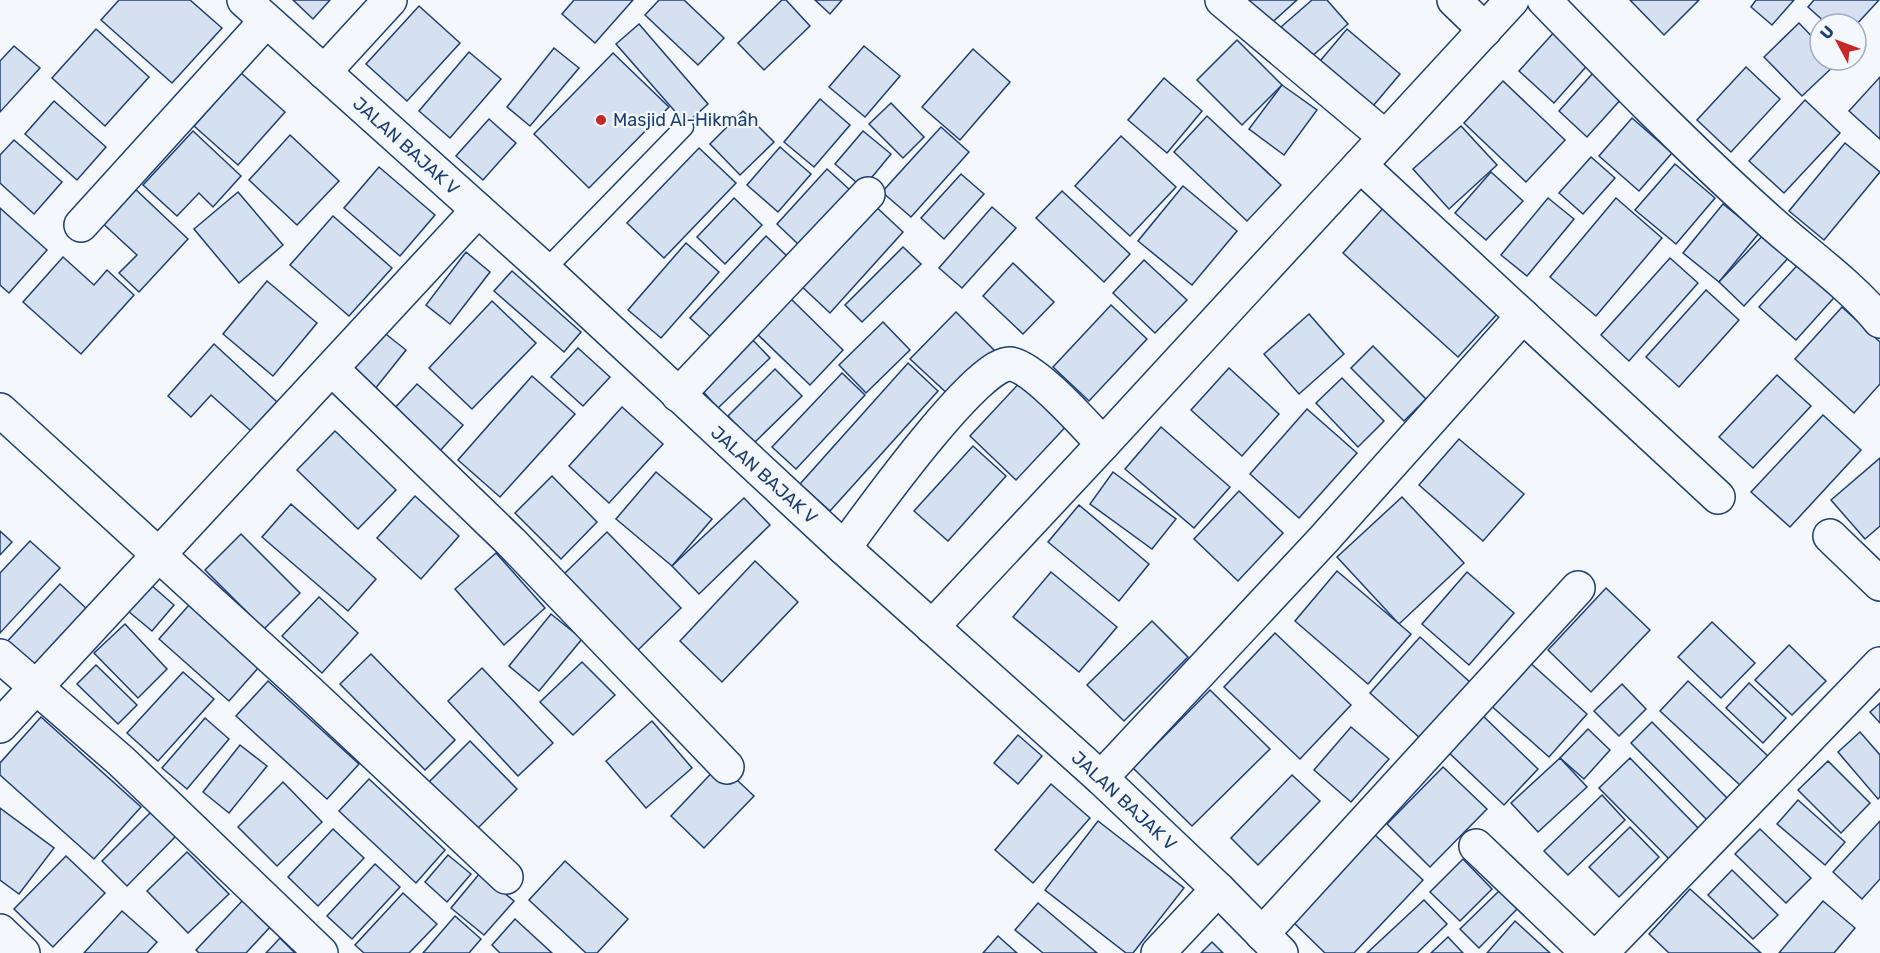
<svg xmlns="http://www.w3.org/2000/svg" width="1880" height="953" viewBox="0 0 1880 953" font-family="Rubik,sans-serif">
<style>
.building{fill:#d5e0f0;stroke:#1d3f73;stroke-width:1.5}
.lines{fill:none;stroke-linecap:round;stroke-linejoin:round}
.service-casing{stroke:#1d3f73;stroke-width:21}
.minor-casing{stroke:#1d3f73;stroke-width:36}
.tertiary-casing{stroke:#1d3f73;stroke-width:36}
.service{stroke:#f4f7fb;stroke-width:18}
.minor{stroke:#f4f7fb;stroke-width:33}
.tertiary{stroke:#f4f7fb;stroke-width:33}
.poi-dot{fill:#c62828;stroke:#f4f7fb;stroke-width:2}
.labels{text-anchor:middle;dominant-baseline:central;stroke-width:4.5;stroke-linejoin:round;paint-order:stroke}
.poi-label{font-size:18px;fill:#1d3f73;stroke:#f4f7fb;text-anchor:start}
.street-label{font-size:18px;fill:#1d3f73;stroke:#f4f7fb}
</style>
<rect width="100%" height="100%" fill="#f4f7fb"/>
<g class="building">
<path d="M 119,0 L 190,0 L 222,28 L 172,83 L 101,20 Z"/>
<path d="M 293,0 L 330,0 L 313,19 Z"/>
<path d="M 574,0 L 633,0 L 595,43 L 562,14 Z"/>
<path d="M 659,0 L 684,0 L 724,38 L 698,65 L 645,15 Z"/>
<path d="M 782,0 L 786,0 L 810,26 L 764,70 L 738,43 Z"/>
<path d="M 815,0 L 842,0 L 830,14 Z"/>
<path d="M 1242,0 L 1297,0 L 1267,27 Z"/>
<path d="M 1312,0 L 1327,0 L 1348,24 L 1309,59 L 1281,27 Z"/>
<path d="M 1630,0 L 1699,0 L 1664,35 Z"/>
<path d="M 1756,0 L 1794,0 L 1772,25 L 1751,7 Z"/>
<path d="M 1814,0 L 1879,0 L 1856,25 L 1827,24 L 1808,7 Z"/>
<path d="M 419,6 L 460,43 L 407,101 L 366,64 Z"/>
<path d="M 1799,23 L 1820,45 L 1820,60 L 1834,60 L 1837,63 L 1802,96 L 1764,57 Z"/>
<path d="M 639,24 L 708,104 L 686,124 L 616,44 Z"/>
<path d="M 96,29 L 149,77 L 105,126 L 52,78 Z"/>
<path d="M 1347,29 L 1400,74 L 1368,112 L 1315,67 Z"/>
<path d="M 1557,29 L 1592,60 L 1554,103 L 1519,71 Z"/>
<path d="M 1237,40 L 1282,85 L 1242,125 L 1197,80 Z"/>
<path d="M 14,46 L 40,68 L 0,112 L 0,61 Z"/>
<path d="M 864,46 L 900,76 L 865,117 L 829,87 Z"/>
<path d="M 554,48 L 579,68 L 530,126 L 507,107 Z"/>
<path d="M 973,49 L 1010,82 L 960,140 L 922,107 Z"/>
<path d="M 469,52 L 501,79 L 450,138 L 419,111 Z"/>
<path d="M 613,53 L 669,107 L 589,188 L 534,134 Z"/>
<path d="M 1746,67 L 1780,99 L 1731,152 L 1697,120 Z"/>
<path d="M 241,73 L 285,112 L 238,165 L 194,126 Z"/>
<path d="M 1593,73 L 1622,98 L 1587,137 L 1559,111 Z"/>
<path d="M 1880,77 L 1880,139 L 1849,111 Z"/>
<path d="M 1164,78 L 1202,111 L 1167,153 L 1128,120 Z"/>
<path d="M 1503,81 L 1565,140 L 1526,182 L 1464,123 Z"/>
<path d="M 1282,85 L 1317,110 L 1284,155 L 1249,129 Z"/>
<path d="M 820,99 L 850,125 L 814,167 L 784,142 Z"/>
<path d="M 1805,100 L 1840,133 L 1784,193 L 1749,161 Z"/>
<path d="M 54,101 L 106,147 L 77,180 L 25,134 Z"/>
<path d="M 891,103 L 924,137 L 903,158 L 869,124 Z"/>
<path d="M 743,111 L 774,142 L 740,175 L 710,144 Z"/>
<path d="M 1207,116 L 1281,185 L 1247,221 L 1174,152 Z"/>
<path d="M 1632,118 L 1672,153 L 1639,191 L 1599,156 Z"/>
<path d="M 489,119 L 516,143 L 483,180 L 456,156 Z"/>
<path d="M 1461,126 L 1497,165 L 1449,209 L 1413,169 Z"/>
<path d="M 941,127 L 969,152 L 911,217 L 882,192 Z"/>
<path d="M 193,131 L 241,176 L 213,207 L 199,193 L 177,216 L 143,185 Z"/>
<path d="M 863,131 L 891,154 L 863,188 L 835,164 Z"/>
<path d="M 290,135 L 339,181 L 297,225 L 249,180 Z"/>
<path d="M 1121,136 L 1176,187 L 1130,236 L 1075,186 Z"/>
<path d="M 14,140 L 62,182 L 34,214 L 0,183 L 0,155 Z"/>
<path d="M 1845,143 L 1880,172 L 1824,240 L 1789,211 Z"/>
<path d="M 780,147 L 811,174 L 778,212 L 747,185 Z"/>
<path d="M 699,148 L 736,183 L 664,258 L 627,223 Z"/>
<path d="M 1591,157 L 1615,178 L 1583,214 L 1559,193 Z"/>
<path d="M 1675,164 L 1715,198 L 1676,244 L 1635,210 Z"/>
<path d="M 379,167 L 435,215 L 400,256 L 344,208 Z"/>
<path d="M 827,169 L 850,190 L 799,245 L 777,224 Z"/>
<path d="M 1491,172 L 1523,201 L 1486,240 L 1455,213 Z"/>
<path d="M 961,174 L 984,194 L 944,239 L 921,218 Z"/>
<path d="M 132,186 L 188,239 L 139,292 L 119,273 L 137,255 L 99,220 Z"/>
<path d="M 1183,186 L 1237,231 L 1192,285 L 1138,241 Z"/>
<path d="M 1062,191 L 1130,254 L 1104,282 L 1036,218 Z"/>
<path d="M 238,192 L 283,245 L 239,283 L 194,229 Z"/>
<path d="M 734,198 L 762,225 L 725,264 L 697,237 Z"/>
<path d="M 1548,198 L 1574,219 L 1527,276 L 1501,255 Z"/>
<path d="M 1616,198 L 1662,238 L 1596,316 L 1550,277 Z"/>
<path d="M 872,203 L 903,232 L 830,313 L 798,283 Z"/>
<path d="M 1723,204 L 1759,233 L 1719,282 L 1683,253 Z"/>
<path d="M 992,207 L 1016,228 L 962,288 L 939,268 Z"/>
<path d="M 1384,207 L 1499,312 L 1458,357 L 1343,253 Z"/>
<path d="M 0,208 L 47,250 L 9,293 L 0,285 Z"/>
<path d="M 333,216 L 392,268 L 349,316 L 290,265 Z"/>
<path d="M 1767,231 L 1792,254 L 1744,306 L 1719,282 Z"/>
<path d="M 766,236 L 788,257 L 713,339 L 690,318 Z"/>
<path d="M 686,243 L 719,272 L 661,338 L 628,310 Z"/>
<path d="M 903,247 L 921,264 L 862,322 L 845,305 Z"/>
<path d="M 466,252 L 490,272 L 450,324 L 426,305 Z"/>
<path d="M 63,257 L 94,285 L 107,270 L 134,295 L 81,354 L 23,302 Z"/>
<path d="M 1670,258 L 1698,283 L 1629,361 L 1601,335 Z"/>
<path d="M 1804,258 L 1840,291 L 1796,340 L 1759,307 Z"/>
<path d="M 1144,260 L 1187,300 L 1155,333 L 1113,293 Z"/>
<path d="M 1013,263 L 1054,302 L 1023,334 L 983,296 Z"/>
<path d="M 512,271 L 581,332 L 564,352 L 494,291 Z"/>
<path d="M 267,281 L 317,323 L 273,376 L 223,334 Z"/>
<path d="M 1706,290 L 1739,320 L 1679,387 L 1646,357 Z"/>
<path d="M 786,294 L 843,350 L 810,385 L 752,329 Z"/>
<path d="M 492,301 L 536,343 L 472,409 L 429,368 Z"/>
<path d="M 1111,305 L 1147,339 L 1089,401 L 1053,367 Z"/>
<path d="M 1842,307 L 1880,342 L 1880,384 L 1854,413 L 1795,359 Z"/>
<path d="M 956,312 L 995,351 L 951,397 L 910,359 Z"/>
<path d="M 1309,314 L 1344,354 L 1299,394 L 1264,354 Z"/>
<path d="M 883,322 L 910,350 L 866,393 L 839,365 Z"/>
<path d="M 382,331 L 406,350 L 375,389 L 351,369 Z"/>
<path d="M 749,336 L 770,358 L 718,408 L 698,386 Z"/>
<path d="M 214,344 L 277,402 L 251,431 L 211,395 L 191,417 L 168,396 Z"/>
<path d="M 1373,346 L 1426,399 L 1404,421 L 1351,368 Z"/>
<path d="M 578,348 L 610,377 L 583,406 L 551,377 Z"/>
<path d="M 908,363 L 938,391 L 830,511 L 800,484 Z"/>
<path d="M 1229,368 L 1279,414 L 1242,456 L 1191,410 Z"/>
<path d="M 775,369 L 802,396 L 754,443 L 728,416 Z"/>
<path d="M 842,373 L 865,395 L 796,469 L 772,447 Z"/>
<path d="M 1777,375 L 1811,406 L 1753,468 L 1719,437 Z"/>
<path d="M 532,376 L 575,414 L 500,497 L 458,460 Z"/>
<path d="M 1025,377 L 1071,421 L 1016,480 L 970,436 Z"/>
<path d="M 1342,378 L 1384,421 L 1358,447 L 1316,403 Z"/>
<path d="M 417,384 L 463,425 L 439,452 L 393,410 Z"/>
<path d="M 622,407 L 663,444 L 609,503 L 569,466 Z"/>
<path d="M 1307,409 L 1357,453 L 1299,518 L 1250,474 Z"/>
<path d="M 1823,415 L 1861,450 L 1790,527 L 1751,492 Z"/>
<path d="M 1161,427 L 1230,487 L 1194,528 L 1125,469 Z"/>
<path d="M 335,431 L 396,490 L 358,529 L 297,470 Z"/>
<path d="M 1459,439 L 1524,494 L 1483,541 L 1419,485 Z"/>
<path d="M 973,446 L 1006,476 L 948,541 L 914,511 Z"/>
<path d="M 1880,458 L 1880,526 L 1865,539 L 1831,500 Z"/>
<path d="M 656,472 L 712,519 L 672,566 L 616,519 Z"/>
<path d="M 1113,472 L 1176,519 L 1152,549 L 1090,504 Z"/>
<path d="M 552,476 L 597,522 L 561,559 L 515,513 Z"/>
<path d="M 1239,491 L 1283,533 L 1238,581 L 1194,539 Z"/>
<path d="M 415,496 L 459,536 L 421,579 L 377,538 Z"/>
<path d="M 1402,497 L 1464,563 L 1399,624 L 1337,557 Z"/>
<path d="M 744,498 L 770,525 L 699,594 L 672,566 Z"/>
<path d="M 291,504 L 376,579 L 348,611 L 262,537 Z"/>
<path d="M 1079,505 L 1149,564 L 1119,601 L 1048,542 Z"/>
<path d="M 0,531 L 12,542 L 0,555 Z"/>
<path d="M 607,532 L 681,608 L 637,651 L 563,575 Z"/>
<path d="M 241,534 L 300,593 L 264,629 L 205,570 Z"/>
<path d="M 30,541 L 60,568 L 0,633 L 0,573 Z"/>
<path d="M 496,553 L 545,608 L 504,645 L 455,589 Z"/>
<path d="M 755,561 L 798,602 L 722,682 L 680,641 Z"/>
<path d="M 1337,571 L 1411,634 L 1368,684 L 1295,621 Z"/>
<path d="M 1051,572 L 1117,627 L 1079,672 L 1013,617 Z"/>
<path d="M 1467,572 L 1514,613 L 1469,665 L 1422,624 Z"/>
<path d="M 60,584 L 87,609 L 31,669 L 4,645 Z"/>
<path d="M 151,585 L 174,605 L 152,631 L 128,611 Z"/>
<path d="M 1606,588 L 1650,630 L 1591,692 L 1548,650 Z"/>
<path d="M 319,597 L 358,633 L 322,673 L 282,636 Z"/>
<path d="M 189,605 L 259,667 L 229,701 L 159,639 Z"/>
<path d="M 551,614 L 582,639 L 539,691 L 509,666 Z"/>
<path d="M 1152,621 L 1188,657 L 1124,721 L 1087,685 Z"/>
<path d="M 1712,622 L 1755,663 L 1721,698 L 1678,657 Z"/>
<path d="M 125,624 L 167,669 L 138,698 L 94,653 Z"/>
<path d="M 1275,633 L 1351,705 L 1300,759 L 1224,687 Z"/>
<path d="M 1420,637 L 1471,683 L 1421,739 L 1370,693 Z"/>
<path d="M 1789,645 L 1826,681 L 1792,715 L 1755,680 Z"/>
<path d="M 371,654 L 455,740 L 425,770 L 340,684 Z"/>
<path d="M 1527,660 L 1587,714 L 1549,757 L 1488,703 Z"/>
<path d="M 582,662 L 615,695 L 573,735 L 540,702 Z"/>
<path d="M 96,665 L 137,705 L 118,724 L 77,684 Z"/>
<path d="M 482,668 L 553,743 L 518,776 L 448,701 Z"/>
<path d="M 183,672 L 214,699 L 158,761 L 127,733 Z"/>
<path d="M 268,681 L 359,764 L 327,799 L 236,716 Z"/>
<path d="M 1688,681 L 1769,757 L 1742,787 L 1660,711 Z"/>
<path d="M 1749,683 L 1786,718 L 1763,743 L 1726,708 Z"/>
<path d="M 1622,684 L 1646,709 L 1619,736 L 1594,711 Z"/>
<path d="M 1210,690 L 1270,749 L 1192,826 L 1133,768 Z"/>
<path d="M 1880,703 L 1880,723 L 1870,712 Z"/>
<path d="M 1481,714 L 1538,769 L 1504,805 L 1446,750 Z"/>
<path d="M 41,717 L 141,807 L 94,859 L 0,775 L 0,763 Z"/>
<path d="M 205,718 L 229,739 L 187,789 L 162,768 Z"/>
<path d="M 652,721 L 692,768 L 646,808 L 606,761 Z"/>
<path d="M 1652,722 L 1729,800 L 1708,821 L 1631,743 Z"/>
<path d="M 1351,727 L 1389,759 L 1351,802 L 1314,770 Z"/>
<path d="M 1588,729 L 1610,750 L 1584,779 L 1560,758 Z"/>
<path d="M 1860,732 L 1880,755 L 1880,797 L 1878,799 L 1838,752 Z"/>
<path d="M 1018,735 L 1042,756 L 1018,784 L 994,763 Z"/>
<path d="M 470,741 L 517,789 L 475,831 L 427,784 Z"/>
<path d="M 240,745 L 267,766 L 229,813 L 203,792 Z"/>
<path d="M 1560,758 L 1587,787 L 1538,832 L 1511,803 Z"/>
<path d="M 1630,758 L 1703,833 L 1673,863 L 1599,788 Z"/>
<path d="M 1828,761 L 1870,803 L 1841,833 L 1798,790 Z"/>
<path d="M 720,764 L 754,796 L 704,848 L 671,816 Z"/>
<path d="M 1443,767 L 1487,809 L 1430,867 L 1387,824 Z"/>
<path d="M 1292,775 L 1320,801 L 1258,865 L 1231,838 Z"/>
<path d="M 369,779 L 445,850 L 416,883 L 339,811 Z"/>
<path d="M 283,782 L 322,822 L 277,866 L 238,827 Z"/>
<path d="M 1051,784 L 1090,818 L 1033,883 L 995,850 Z"/>
<path d="M 1602,795 L 1625,820 L 1568,875 L 1544,851 Z"/>
<path d="M 1798,800 L 1845,842 L 1825,865 L 1777,824 Z"/>
<path d="M 0,808 L 54,848 L 19,894 L 0,880 Z"/>
<path d="M 152,811 L 176,836 L 127,886 L 102,861 Z"/>
<path d="M 1098,821 L 1184,888 L 1133,953 L 1126,953 L 1045,890 Z"/>
<path d="M 1880,821 L 1880,879 L 1862,899 L 1833,872 Z"/>
<path d="M 1630,827 L 1659,857 L 1619,897 L 1589,867 Z"/>
<path d="M 333,829 L 364,858 L 318,906 L 288,877 Z"/>
<path d="M 1760,829 L 1811,878 L 1786,903 L 1735,854 Z"/>
<path d="M 1375,835 L 1423,880 L 1354,953 L 1325,953 L 1293,922 Z"/>
<path d="M 187,852 L 229,894 L 188,933 L 147,891 Z"/>
<path d="M 448,855 L 471,874 L 447,902 L 425,882 Z"/>
<path d="M 66,856 L 105,893 L 53,947 L 14,909 Z"/>
<path d="M 1463,859 L 1492,889 L 1460,921 L 1430,892 Z"/>
<path d="M 565,861 L 628,919 L 597,953 L 586,953 L 529,900 Z"/>
<path d="M 375,864 L 400,887 L 352,939 L 327,916 Z"/>
<path d="M 1732,870 L 1778,915 L 1753,939 L 1708,895 Z"/>
<path d="M 480,873 L 514,901 L 484,935 L 451,908 Z"/>
<path d="M 1690,889 L 1761,953 L 1669,953 L 1649,934 Z"/>
<path d="M 1500,890 L 1518,908 L 1479,948 L 1460,929 Z"/>
<path d="M 403,893 L 437,924 L 409,953 L 364,953 L 355,945 Z"/>
<path d="M 243,900 L 271,926 L 246,953 L 199,953 L 196,950 Z"/>
<path d="M 1424,900 L 1447,924 L 1417,953 L 1367,953 Z"/>
<path d="M 1823,901 L 1855,928 L 1834,953 L 1779,953 Z"/>
<path d="M 1038,903 L 1097,953 L 1043,953 L 1015,930 Z"/>
<path d="M 122,911 L 157,942 L 147,953 L 84,953 Z"/>
<path d="M 455,916 L 481,939 L 469,953 L 423,953 Z"/>
<path d="M 515,919 L 552,953 L 500,953 L 492,945 Z"/>
<path d="M 1515,921 L 1550,953 L 1487,953 Z"/>
<path d="M 998,936 L 1017,953 L 983,953 Z"/>
<path d="M 1448,937 L 1463,953 L 1431,953 Z"/>
<path d="M 280,938 L 295,953 L 266,953 Z"/>
<path d="M 1212,942 L 1223,953 L 1201,953 Z"/>
</g>
<g class="lines">
<defs>
<path id="service" d="M 545,270 L 684,127"/>
<g id="minor">
<path d="M 1222,0 L 1385,137"/>
<path d="M 1454,0 L 1485,30"/>
<path d="M 1544,0 C 1616,74 1688,148 1765,217 C 1802,251 1848,282 1880,321"/>
<path d="M 324,72 L 390,0"/>
<path d="M 1360,165 L 1718,497"/>
<path d="M 81,225 L 266,21"/>
<path d="M 332,369 L 511,542 L 727,767"/>
<path d="M 678,395 L 868,194"/>
<path d="M 0,410 L 309,692 L 506,877"/>
<path d="M 1830,536 L 1880,584"/>
<path d="M 844,548 C 866,518 979,359 1011,364 C 1035,368 1085,425 1103,444"/>
<path d="M 932,627 L 1103,444 L 1512,0"/>
<path d="M 0,656 L 121,761 L 321,953"/>
<path d="M 0,726 L 478,210"/>
<path d="M 1101,778 L 1324,539 L 1523,316"/>
<path d="M 1476,846 L 1588,953"/>
<path d="M 0,931 L 23,953"/>
<path d="M 1262,934 L 1578,588"/>
<path d="M 1158,953 L 1218,889"/>
<path d="M 1601,953 L 1880,664"/>
</g>
<path id="tertiary" d="M 244,0 L 545,270 L 844,548 L 1101,778 L 1218,889 L 1281,953"/>
</defs>
<use href="#service" class="service-casing"/>
<use href="#minor" class="minor-casing"/>
<use href="#tertiary" class="tertiary-casing"/>
<use href="#service" class="service"/>
<use href="#minor" class="minor"/>
<use href="#tertiary" class="tertiary"/>
</g>
<circle class="poi-dot" cx="601" cy="120" r="6"/>
<g class="labels">
<g class="poi-label">
<text x="613" y="120">Masjid Al-Hikmah</text>
</g>
<g class="street-label">
<text transform="translate(406 146) rotate(42)">JALAN BAJAK V</text>
<text transform="translate(764 475) rotate(42)">JALAN BAJAK V</text>
<text transform="translate(1124 801) rotate(43)">JALAN BAJAK V</text>
</g>
</g>
<g transform="translate(1838 42) rotate(311)"><circle r="28" fill="#f4f7fb" stroke="#9eadc5" stroke-width="1.5"/>
<path d="M0-4.5L10 22L0 15L-10 22Z" fill="#c62828"/>
<text y="-9" font-size="16" font-weight="bold" text-anchor="middle" fill="#1d3f73">U</text>
</g>
</svg>
